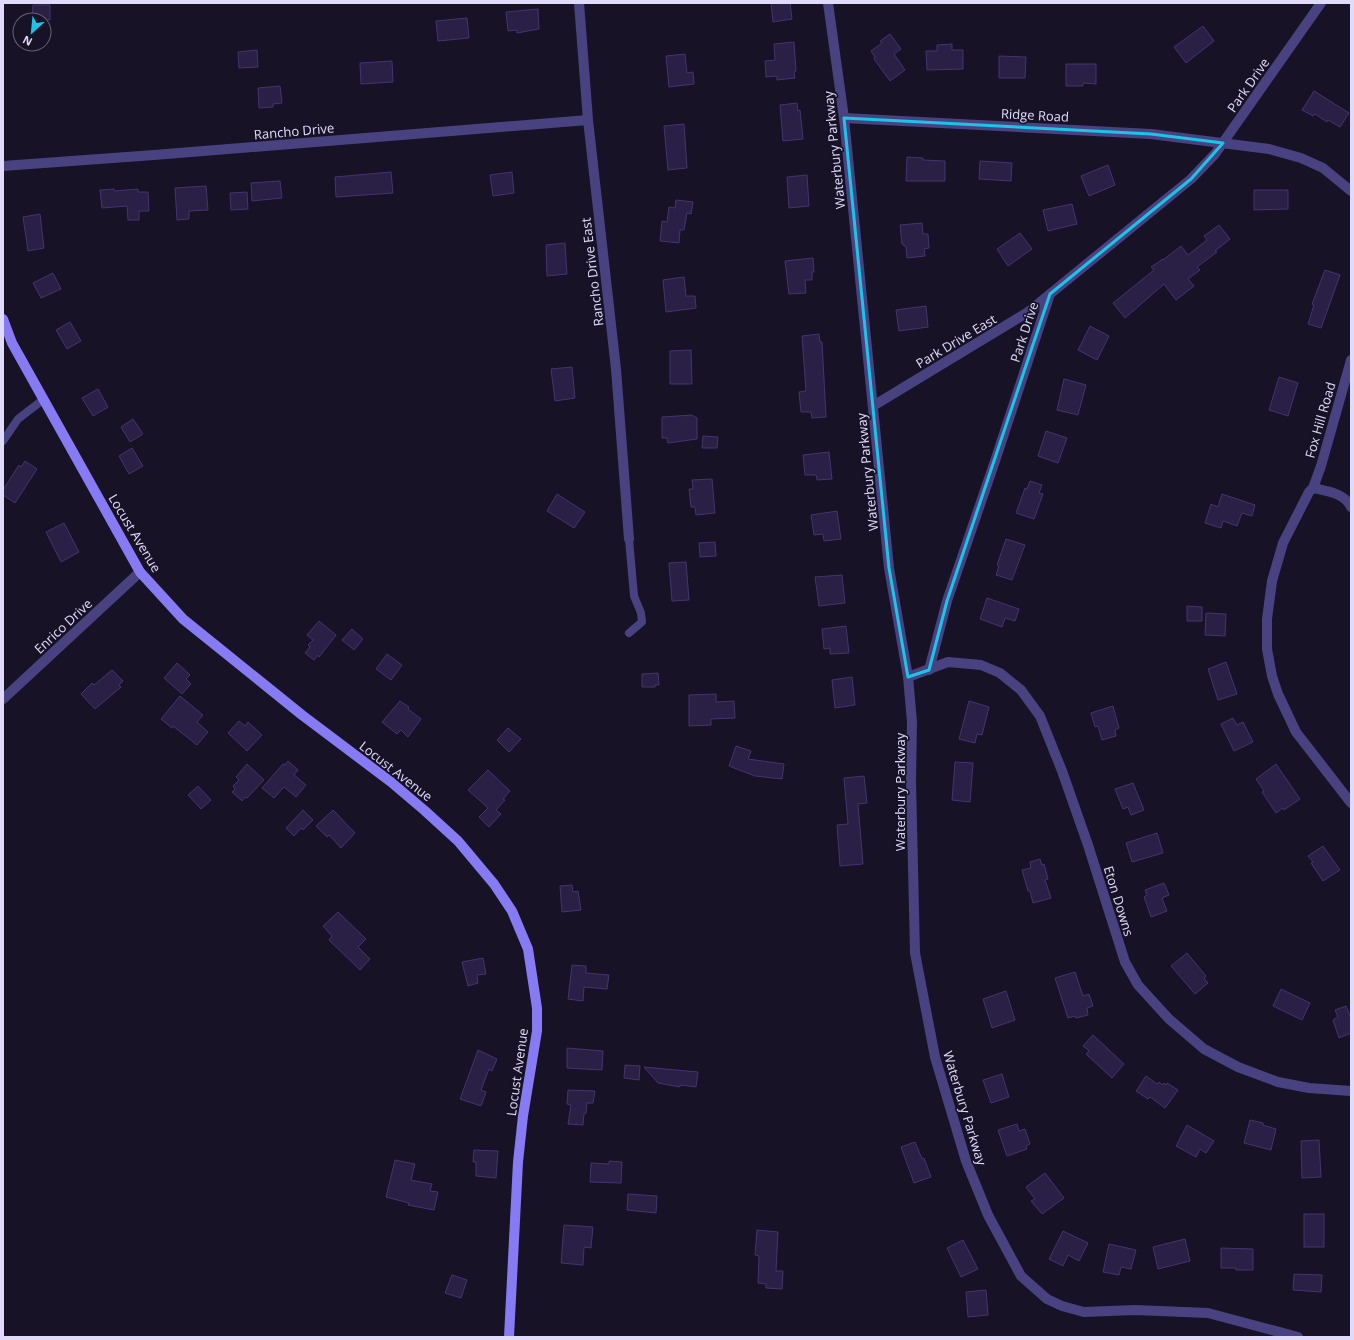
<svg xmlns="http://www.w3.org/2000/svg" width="1354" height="1340" viewBox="0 0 1354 1340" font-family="'Open Sans',sans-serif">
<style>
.building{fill:#2a2045;stroke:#44346e}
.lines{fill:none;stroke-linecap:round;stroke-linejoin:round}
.lane{stroke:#494280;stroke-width:8}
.street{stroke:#494280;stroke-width:10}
.secondary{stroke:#867bf2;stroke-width:10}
.marked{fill:none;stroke:#1ac5e8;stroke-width:3;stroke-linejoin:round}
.labels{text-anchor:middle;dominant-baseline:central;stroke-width:3.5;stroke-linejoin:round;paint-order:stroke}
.street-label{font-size:13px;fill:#e1dbfb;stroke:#171226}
</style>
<rect width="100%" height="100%" fill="#171226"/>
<g class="building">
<path d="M 771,3 L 790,3 L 792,19 L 773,22 Z"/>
<path d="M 33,5 L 50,5 L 50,20 L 32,20 Z"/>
<path d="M 538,9 L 539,29 L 517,33 L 517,30 L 508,31 L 506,12 Z"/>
<path d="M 467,18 L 469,38 L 438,41 L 436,21 Z"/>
<path d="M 1203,26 L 1214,41 L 1186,63 L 1174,47 Z"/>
<path d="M 890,34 L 901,49 L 894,54 L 905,70 L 890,81 L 874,59 L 875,57 L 871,51 L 882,43 L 880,41 Z"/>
<path d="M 794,42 L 796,71 L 794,72 L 795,78 L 777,80 L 777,76 L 766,77 L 765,61 L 775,60 L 774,44 Z"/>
<path d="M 952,44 L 952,50 L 963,50 L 963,69 L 927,70 L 926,51 L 937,51 L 937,45 Z"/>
<path d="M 257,50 L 258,67 L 239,68 L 238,52 Z"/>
<path d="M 685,54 L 687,73 L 693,72 L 694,84 L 669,87 L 666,56 Z"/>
<path d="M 999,56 L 1026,57 L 1025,78 L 999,78 Z"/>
<path d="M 392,61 L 393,82 L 361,84 L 360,63 Z"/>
<path d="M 1066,64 L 1096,64 L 1096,84 L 1083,83 L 1083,86 L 1066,86 Z"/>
<path d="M 280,86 L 282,103 L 273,104 L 273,107 L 259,108 L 258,88 Z"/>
<path d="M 1314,91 L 1349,113 L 1340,127 L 1328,120 L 1327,122 L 1315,114 L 1313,116 L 1302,110 Z"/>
<path d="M 797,103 L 798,111 L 800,110 L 803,139 L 783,141 L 780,105 Z"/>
<path d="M 684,124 L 687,168 L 668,170 L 664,126 Z"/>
<path d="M 907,157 L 923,158 L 923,160 L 945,161 L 945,181 L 906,181 Z"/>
<path d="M 980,161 L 1012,163 L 1011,181 L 979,179 Z"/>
<path d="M 1108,165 L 1115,185 L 1089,196 L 1081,176 Z"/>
<path d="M 391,172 L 393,193 L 336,197 L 335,177 Z"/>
<path d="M 512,172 L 514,193 L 493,196 L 490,175 Z"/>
<path d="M 807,175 L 809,206 L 789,208 L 787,177 Z"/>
<path d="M 280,181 L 282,198 L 252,201 L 251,183 Z"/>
<path d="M 206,186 L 208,210 L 189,211 L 189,219 L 177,220 L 175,188 Z"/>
<path d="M 114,189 L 114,191 L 138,189 L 138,192 L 148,192 L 149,211 L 139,211 L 139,220 L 128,220 L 127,206 L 102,208 L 100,190 Z"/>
<path d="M 1254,190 L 1288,190 L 1288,209 L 1254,210 Z"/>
<path d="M 247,192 L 248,209 L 231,210 L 230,193 Z"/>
<path d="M 676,200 L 693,202 L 691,214 L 687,213 L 684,230 L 680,230 L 679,243 L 660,241 L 662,221 L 667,222 L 669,207 L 675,208 Z"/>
<path d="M 1072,204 L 1077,224 L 1048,231 L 1043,210 Z"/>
<path d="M 40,214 L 44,248 L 28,251 L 23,217 Z"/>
<path d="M 922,223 L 923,234 L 928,234 L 929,248 L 924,249 L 925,256 L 907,258 L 906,247 L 902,244 L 900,225 Z"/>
<path d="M 1219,225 L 1230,239 L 1215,251 L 1217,252 L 1197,267 L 1200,270 L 1188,279 L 1194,286 L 1176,300 L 1164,284 L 1125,318 L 1113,303 L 1154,270 L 1151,267 L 1163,259 L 1163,260 L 1181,246 L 1188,255 L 1207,240 L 1204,236 Z"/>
<path d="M 1020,233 L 1032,249 L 1008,266 L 997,249 Z"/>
<path d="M 565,243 L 567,274 L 547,276 L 546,245 Z"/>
<path d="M 813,258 L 814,272 L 812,272 L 812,280 L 805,280 L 806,293 L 789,294 L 785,261 Z"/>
<path d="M 1325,270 L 1340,275 L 1321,328 L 1308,324 L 1314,305 L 1312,304 Z"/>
<path d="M 53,273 L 61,289 L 41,298 L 33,283 Z"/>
<path d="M 684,277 L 686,296 L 695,296 L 696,308 L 666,312 L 663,280 Z"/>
<path d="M 926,306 L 928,327 L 899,331 L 896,310 Z"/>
<path d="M 70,322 L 81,341 L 67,349 L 56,330 Z"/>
<path d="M 1090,326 L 1109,336 L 1097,360 L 1078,350 Z"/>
<path d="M 819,334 L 820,342 L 822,342 L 826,417 L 812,418 L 811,412 L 801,412 L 799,392 L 806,391 L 802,336 Z"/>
<path d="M 691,350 L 692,384 L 670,384 L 670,351 Z"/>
<path d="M 572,367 L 575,398 L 555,401 L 551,369 Z"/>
<path d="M 1279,377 L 1298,383 L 1288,416 L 1269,410 Z"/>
<path d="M 1064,379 L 1086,385 L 1078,415 L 1057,410 Z"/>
<path d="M 98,389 L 108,407 L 93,416 L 82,398 Z"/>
<path d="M 692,415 L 697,418 L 697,439 L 668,443 L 667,438 L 662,438 L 662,417 Z"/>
<path d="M 133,419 L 143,434 L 130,442 L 121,427 Z"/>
<path d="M 1046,431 L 1067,438 L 1058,463 L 1038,456 Z"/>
<path d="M 703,436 L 718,437 L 717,448 L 702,448 Z"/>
<path d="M 132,448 L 143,466 L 129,474 L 119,456 Z"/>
<path d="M 829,452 L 832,479 L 817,480 L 816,475 L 805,475 L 803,455 Z"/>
<path d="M 25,461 L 37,469 L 15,503 L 3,495 L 3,490 L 19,465 L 21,467 Z"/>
<path d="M 712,479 L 715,513 L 696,515 L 695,507 L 691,507 L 689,489 L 693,489 L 692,480 Z"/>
<path d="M 1030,481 L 1042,485 L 1039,493 L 1043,494 L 1034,519 L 1016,513 L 1025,488 L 1027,489 Z"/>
<path d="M 557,494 L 585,512 L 574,528 L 547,511 Z"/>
<path d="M 1222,494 L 1255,505 L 1252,516 L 1242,513 L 1237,526 L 1223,521 L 1221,528 L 1205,523 L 1211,504 L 1218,507 Z"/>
<path d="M 837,511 L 841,539 L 824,541 L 823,534 L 814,535 L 811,515 Z"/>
<path d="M 64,523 L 79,552 L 61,562 L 46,532 Z"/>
<path d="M 1006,539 L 1025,545 L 1012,580 L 996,575 L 999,566 L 997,565 Z"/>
<path d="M 715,542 L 716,556 L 700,557 L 699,543 Z"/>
<path d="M 686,562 L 689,600 L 672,601 L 669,563 Z"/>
<path d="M 842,575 L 845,603 L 819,606 L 815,577 Z"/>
<path d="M 987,598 L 1019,609 L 1015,621 L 1005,618 L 1002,627 L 980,619 Z"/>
<path d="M 1187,606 L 1202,607 L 1202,621 L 1187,621 Z"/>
<path d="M 1206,613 L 1226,614 L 1225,636 L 1205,635 Z"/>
<path d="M 319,621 L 336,635 L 319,657 L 318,655 L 314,660 L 305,653 L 310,647 L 308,645 L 313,640 L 307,635 Z"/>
<path d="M 846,626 L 849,653 L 830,654 L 830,648 L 824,649 L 822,629 Z"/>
<path d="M 352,629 L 363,639 L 354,650 L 342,640 Z"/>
<path d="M 387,654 L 402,665 L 391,680 L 376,669 Z"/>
<path d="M 1226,662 L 1237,694 L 1218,700 L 1208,669 Z"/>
<path d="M 177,663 L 190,675 L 186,679 L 191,684 L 182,694 L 164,678 Z"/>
<path d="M 112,670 L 123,681 L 119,685 L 121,687 L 95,709 L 81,694 L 92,683 L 94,685 Z"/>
<path d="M 658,673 L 659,685 L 655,685 L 655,687 L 642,687 L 642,674 Z"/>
<path d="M 852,677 L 855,705 L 835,708 L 832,680 Z"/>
<path d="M 716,694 L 716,702 L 734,701 L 735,718 L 711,719 L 711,725 L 689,726 L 689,695 Z"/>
<path d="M 180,696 L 203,715 L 197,722 L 208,732 L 197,745 L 173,726 L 172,728 L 161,719 Z"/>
<path d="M 400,701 L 409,707 L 408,709 L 421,719 L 408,737 L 401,730 L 397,734 L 382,722 Z"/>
<path d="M 969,701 L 989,707 L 982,735 L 977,734 L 975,743 L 959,739 Z"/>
<path d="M 1113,706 L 1119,728 L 1115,730 L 1116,736 L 1102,740 L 1098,726 L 1095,727 L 1091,713 Z"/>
<path d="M 1233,718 L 1237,725 L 1243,722 L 1253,742 L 1234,751 L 1221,724 Z"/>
<path d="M 239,721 L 245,726 L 248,722 L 262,735 L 247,751 L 228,733 Z"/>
<path d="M 508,728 L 521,739 L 509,752 L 497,740 Z"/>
<path d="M 736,746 L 751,751 L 748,759 L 784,764 L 782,779 L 755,776 L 729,766 Z"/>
<path d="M 288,761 L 298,770 L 294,775 L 306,785 L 296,797 L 284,787 L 274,798 L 262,788 L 283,764 L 285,765 Z"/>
<path d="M 955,762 L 973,763 L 970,802 L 952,800 Z"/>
<path d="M 247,764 L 264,780 L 247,798 L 245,797 L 242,801 L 232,792 L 235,789 L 233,786 L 239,780 L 236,777 Z"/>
<path d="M 1276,764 L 1300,799 L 1284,810 L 1283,808 L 1276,813 L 1262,792 L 1264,791 L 1256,779 Z"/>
<path d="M 488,770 L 510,791 L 503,799 L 505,800 L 496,810 L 501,814 L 489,827 L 479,817 L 488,808 L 468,790 Z"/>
<path d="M 864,776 L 867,803 L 858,804 L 863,864 L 840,866 L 837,825 L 848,824 L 844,778 Z"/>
<path d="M 1133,783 L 1144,810 L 1131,815 L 1128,807 L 1123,809 L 1115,789 Z"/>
<path d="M 198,786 L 211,800 L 201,809 L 188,795 Z"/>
<path d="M 303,810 L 313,820 L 303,830 L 301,828 L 294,836 L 286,828 Z"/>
<path d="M 333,810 L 355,833 L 341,848 L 329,835 L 327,837 L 316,826 Z"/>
<path d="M 1157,833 L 1163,853 L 1132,862 L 1126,843 Z"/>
<path d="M 1323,846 L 1340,870 L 1323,881 L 1311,863 L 1313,862 L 1308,856 Z"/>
<path d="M 1040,859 L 1042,865 L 1044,864 L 1048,879 L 1045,880 L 1051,898 L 1033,903 L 1030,891 L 1028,891 L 1022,870 L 1031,868 L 1030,862 Z"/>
<path d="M 1164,883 L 1169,895 L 1162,898 L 1167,911 L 1151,917 L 1144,897 L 1147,895 L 1145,890 Z"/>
<path d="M 572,885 L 573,892 L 578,891 L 581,910 L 562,912 L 560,886 Z"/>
<path d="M 338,912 L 366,939 L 358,947 L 370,959 L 360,970 L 329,940 L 332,936 L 323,926 Z"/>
<path d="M 1187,953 L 1206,976 L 1204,978 L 1208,983 L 1195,994 L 1171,966 Z"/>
<path d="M 483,958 L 486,974 L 477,975 L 478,983 L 468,986 L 462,962 Z"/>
<path d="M 572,965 L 586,966 L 586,973 L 609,975 L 607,989 L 584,987 L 583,1001 L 568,999 Z"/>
<path d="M 1075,972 L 1083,996 L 1089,994 L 1093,1006 L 1087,1008 L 1088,1015 L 1076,1018 L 1075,1016 L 1068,1018 L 1055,978 Z"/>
<path d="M 1281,989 L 1310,1003 L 1302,1020 L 1273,1006 Z"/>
<path d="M 1006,991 L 1015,1020 L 992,1028 L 983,999 Z"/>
<path d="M 1346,1006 L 1351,1018 L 1351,1033 L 1339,1038 L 1333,1020 L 1338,1017 L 1335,1010 Z"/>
<path d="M 1093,1035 L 1124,1064 L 1112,1078 L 1086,1054 L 1089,1051 L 1083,1046 Z"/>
<path d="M 567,1048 L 603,1051 L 602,1070 L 567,1068 Z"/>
<path d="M 478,1050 L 497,1059 L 492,1071 L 489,1069 L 481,1090 L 486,1092 L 481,1106 L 460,1099 Z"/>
<path d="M 625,1065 L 640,1066 L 639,1080 L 624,1078 Z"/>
<path d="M 644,1067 L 698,1072 L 696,1087 L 680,1085 L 680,1087 L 658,1083 Z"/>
<path d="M 1002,1074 L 1009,1097 L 991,1103 L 983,1080 Z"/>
<path d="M 1146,1076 L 1157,1084 L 1159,1082 L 1163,1085 L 1164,1083 L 1166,1085 L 1167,1083 L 1178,1090 L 1165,1108 L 1150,1097 L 1148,1099 L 1136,1091 Z"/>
<path d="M 568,1090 L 595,1091 L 593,1103 L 587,1103 L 586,1113 L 584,1114 L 583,1125 L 568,1124 L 571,1105 L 567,1104 Z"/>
<path d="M 1250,1120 L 1263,1123 L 1263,1125 L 1276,1129 L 1271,1150 L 1244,1143 Z"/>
<path d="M 1017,1124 L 1019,1131 L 1025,1129 L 1030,1144 L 1026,1146 L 1027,1149 L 1007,1156 L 998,1130 Z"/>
<path d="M 1187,1125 L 1214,1141 L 1206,1153 L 1200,1149 L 1196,1157 L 1176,1146 Z"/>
<path d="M 1319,1140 L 1321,1177 L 1302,1178 L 1301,1141 Z"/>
<path d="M 915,1142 L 922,1159 L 924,1158 L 931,1177 L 914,1183 L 901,1147 Z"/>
<path d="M 474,1150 L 498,1151 L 496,1178 L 476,1176 L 476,1162 L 473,1162 Z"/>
<path d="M 395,1160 L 415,1164 L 411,1180 L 432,1184 L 430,1191 L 438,1192 L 434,1210 L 408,1205 L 409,1203 L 386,1197 Z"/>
<path d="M 609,1161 L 622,1162 L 621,1183 L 590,1182 L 591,1163 L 609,1164 Z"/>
<path d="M 1045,1173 L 1064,1198 L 1042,1214 L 1031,1201 L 1035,1199 L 1026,1187 Z"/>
<path d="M 628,1194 L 657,1196 L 656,1213 L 627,1210 Z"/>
<rect x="1304" y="1214" width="20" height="33"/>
<path d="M 564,1225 L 593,1227 L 591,1248 L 584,1247 L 583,1265 L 561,1263 Z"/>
<path d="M 757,1230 L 778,1232 L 776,1271 L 783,1271 L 782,1289 L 766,1288 L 766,1284 L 758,1283 L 759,1256 L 755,1255 Z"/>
<path d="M 1063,1231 L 1088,1243 L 1079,1261 L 1068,1255 L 1063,1266 L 1049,1259 Z"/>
<path d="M 1185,1239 L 1190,1261 L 1158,1269 L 1153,1247 Z"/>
<path d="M 963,1240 L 978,1269 L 961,1277 L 947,1248 Z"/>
<path d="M 1109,1244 L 1136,1250 L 1131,1269 L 1121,1267 L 1119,1275 L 1103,1272 Z"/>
<path d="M 1221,1248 L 1253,1249 L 1253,1270 L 1236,1270 L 1236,1268 L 1221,1268 Z"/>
<path d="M 1294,1274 L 1322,1275 L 1321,1292 L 1293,1290 Z"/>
<path d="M 452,1275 L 467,1280 L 461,1298 L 445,1293 Z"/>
<path d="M 986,1290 L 988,1315 L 968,1317 L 966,1292 Z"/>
</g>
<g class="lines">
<g class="lane">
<path d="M 3,441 L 18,419 L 44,399"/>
<path d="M 629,539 L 634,596 L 641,613 L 642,622 L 629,633"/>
</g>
<g class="street">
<path d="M 579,3 L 588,120 L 616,369 L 629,539"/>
<path d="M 828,3 L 844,118 L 889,568 L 908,677 L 912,722 L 911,781 L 915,953 L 935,1057 L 966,1161 L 988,1215 L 1021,1276 L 1047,1299 L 1062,1306 L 1084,1312 L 1135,1310 L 1208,1313 L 1298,1337"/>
<path d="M 844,118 L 1151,134 L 1269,149 L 1301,158 L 1323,168 L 1351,191"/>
<path d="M 3,166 L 154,155 L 588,120"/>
<path d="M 1351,360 L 1321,466 L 1313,488 L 1309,492 L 1283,543 L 1272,581 L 1267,619 L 1267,649 L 1272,676 L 1278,694 L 1296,732 L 1351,803"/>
<path d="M 873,406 L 1028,312 L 1050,294"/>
<path d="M 1313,488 C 1326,491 1345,493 1351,507"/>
<path d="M 929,670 L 947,601 L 995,461 L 1050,294 L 1191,179 L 1215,154 L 1321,3"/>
<path d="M 908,677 L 948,662 L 981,665 L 1000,673 L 1021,690 L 1040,716 L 1062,771 L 1088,845 L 1125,962 L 1138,985 L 1169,1019 L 1204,1049 L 1238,1067 L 1278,1082 L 1309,1088 L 1351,1091"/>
<path d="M 3,699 L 140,572"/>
</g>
<path class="secondary" d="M 3,319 L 12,343 L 140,572 L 183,619 L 302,715 L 391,782 L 424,810 L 458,841 L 494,884 L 512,911 L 528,949 L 537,1008 L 537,1031 L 523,1116 L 518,1162 L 509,1337"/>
</g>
<path class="marked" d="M 844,118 L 1151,134 L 1223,143 L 1191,179 L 1050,294 L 947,601 L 929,670 L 908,677 L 889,568 Z"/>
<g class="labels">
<g class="street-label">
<text transform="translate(1248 85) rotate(-55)">Park Drive</text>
<text transform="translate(1035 115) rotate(3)">Ridge Road</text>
<text transform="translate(294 131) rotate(-5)">Rancho Drive</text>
<text transform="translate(834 150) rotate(-96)">Waterbury Parkway</text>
<text transform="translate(592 272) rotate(-97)">Rancho Drive East</text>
<text transform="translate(1024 332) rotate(-72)">Park Drive</text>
<text transform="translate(956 341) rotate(-31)">Park Drive East</text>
<text transform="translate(1320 420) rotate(-74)">Fox Hill Road</text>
<text transform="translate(867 472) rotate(-96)">Waterbury Parkway</text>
<text transform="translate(135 533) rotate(59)">Locust Avenue</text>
<text transform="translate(63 626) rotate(-43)">Enrico Drive</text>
<text transform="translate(396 771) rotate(38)">Locust Avenue</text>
<text transform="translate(900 792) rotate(-90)">Waterbury Parkway</text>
<text transform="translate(1119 901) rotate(73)">Eton Downs</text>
<text transform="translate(517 1072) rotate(-82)">Locust Avenue</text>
<text transform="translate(965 1108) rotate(73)">Waterbury Parkway</text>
</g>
</g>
<rect width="1354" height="1340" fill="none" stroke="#e1dbfb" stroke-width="8"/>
<g transform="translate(32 32) rotate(207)"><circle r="19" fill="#171226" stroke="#68627b"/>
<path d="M0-3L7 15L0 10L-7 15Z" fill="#1ac5e8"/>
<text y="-6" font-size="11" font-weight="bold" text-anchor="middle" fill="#e1dbfb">N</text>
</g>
</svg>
